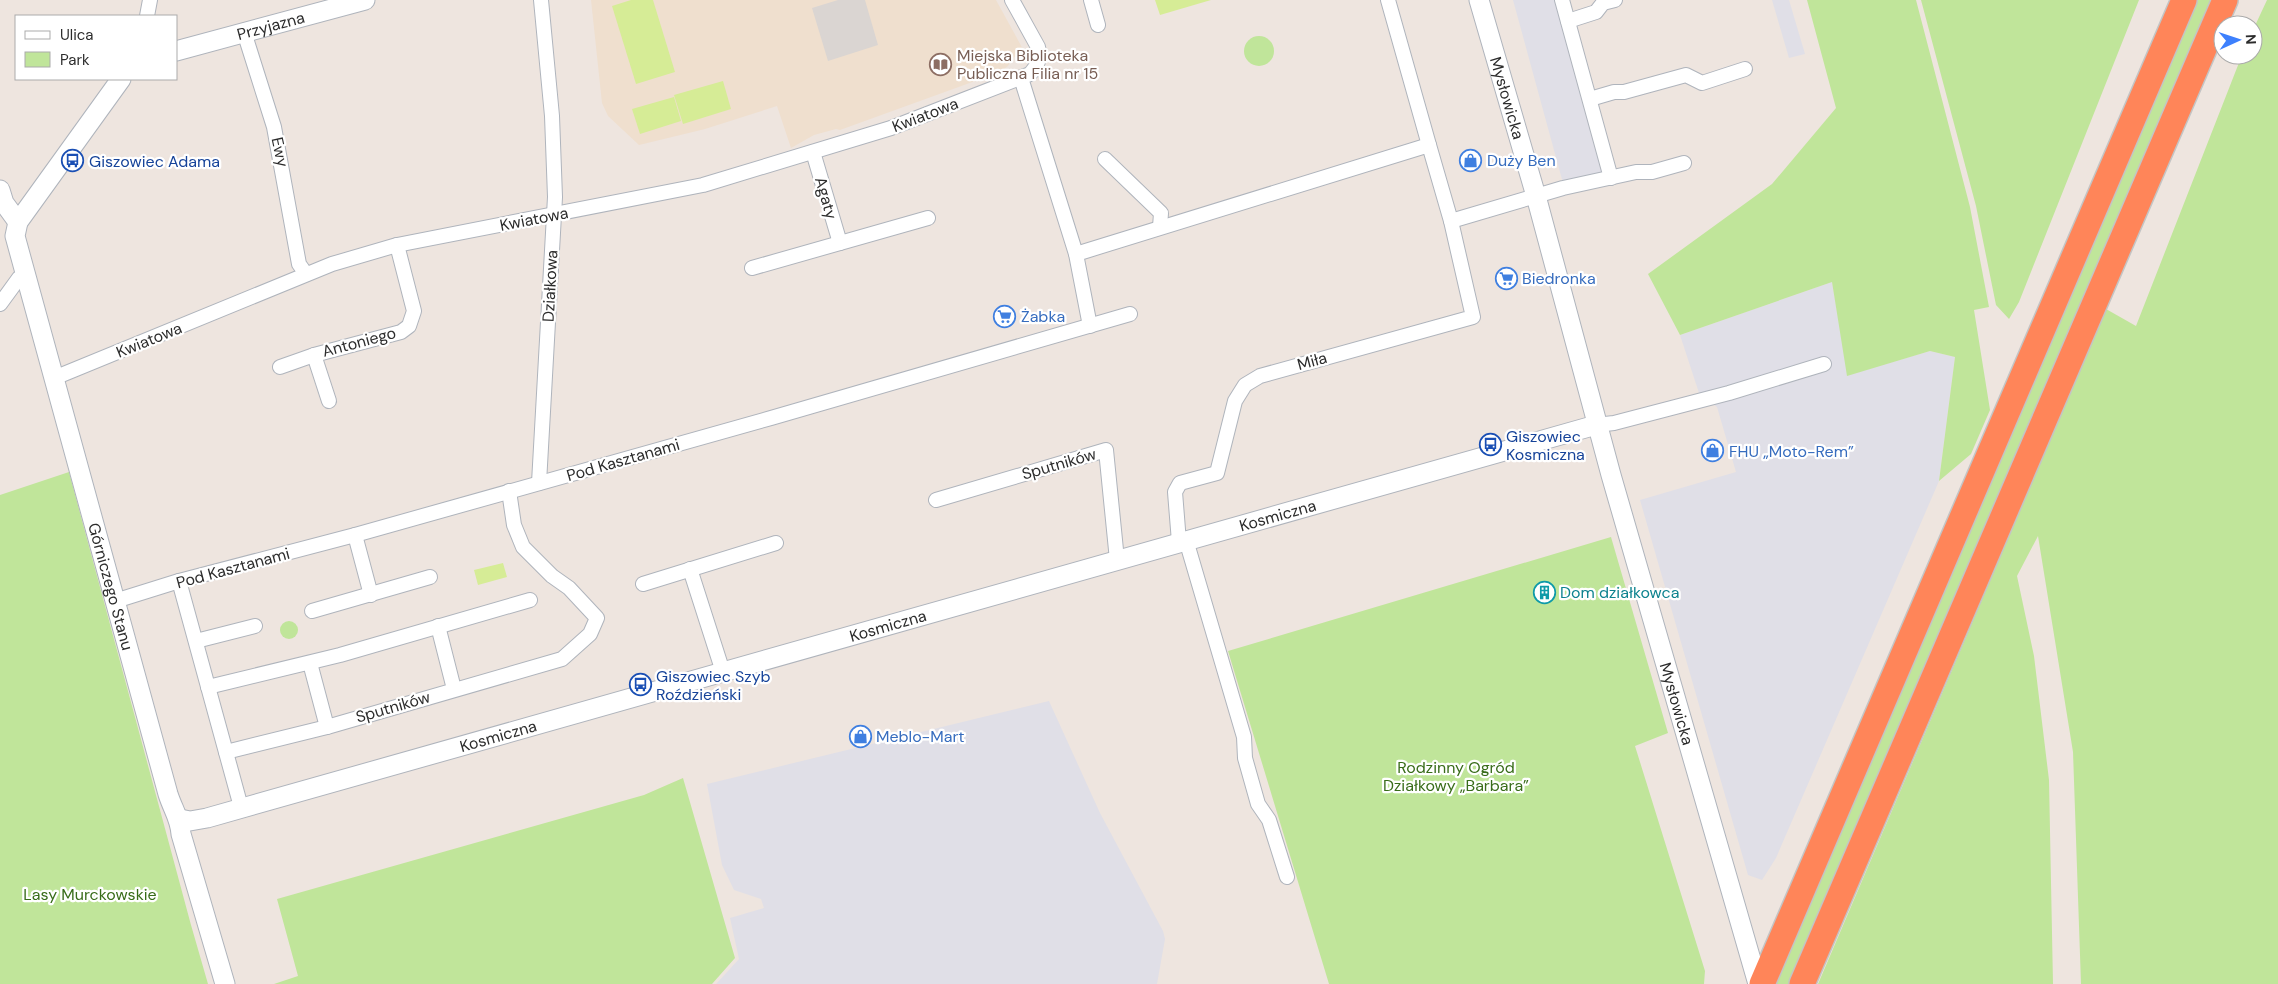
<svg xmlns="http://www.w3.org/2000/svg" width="2278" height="984" viewBox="0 0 2278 984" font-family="'DM Sans',sans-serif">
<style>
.industrial{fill:#e0dfe7}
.education{fill:#efdfce}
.green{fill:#c0e59a}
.pitch{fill:#d6ec96}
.plaza{fill:#dad5d2}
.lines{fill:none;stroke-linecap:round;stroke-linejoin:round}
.street-casing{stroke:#afb4bc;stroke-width:16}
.secondary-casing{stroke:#afb4bc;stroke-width:21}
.highway-casing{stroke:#c4c4c4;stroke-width:28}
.street{stroke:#fff;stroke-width:14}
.secondary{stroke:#fff;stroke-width:19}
.highway{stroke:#ff8559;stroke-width:25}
.labels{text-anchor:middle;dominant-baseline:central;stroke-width:4.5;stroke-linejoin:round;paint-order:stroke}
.street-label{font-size:16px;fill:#2c2c2c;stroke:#fff}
.education-label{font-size:16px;fill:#785e54;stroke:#fff;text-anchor:start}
.shop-label{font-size:16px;fill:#366cbe;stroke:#fff;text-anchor:start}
.transit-label{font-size:16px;fill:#164399;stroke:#fff;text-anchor:start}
.culture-label{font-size:16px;fill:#0d838f;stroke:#fff;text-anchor:start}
.park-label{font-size:16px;fill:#386c19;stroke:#fff}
</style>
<rect width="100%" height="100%" fill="#eee5df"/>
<g class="industrial">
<path d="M 1513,0 L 1556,0 L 1602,172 L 1563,183 Z"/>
<path d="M 1772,0 L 1789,0 L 1805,54 L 1789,58 Z"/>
<path d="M 1832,282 L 1848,375 L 1930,351 L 1955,357 L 1939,481 L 1776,858 L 1762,880 L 1748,875 L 1640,500 L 1736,472 L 1717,407 L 1699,393 L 1680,335 Z"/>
<path d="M 1049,701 L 1100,813 L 1163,931 L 1165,939 L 1157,984 L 716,984 L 739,959 L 730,918 L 764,908 L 761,899 L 734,890 L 722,865 L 707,784 Z"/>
</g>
<path class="education" d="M 591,0 L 996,0 L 1024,51 L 1013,58 L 1008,66 L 1000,72 L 840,130 L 836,129 L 814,135 L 791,148 L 777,106 L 705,129 L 639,145 L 608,116 L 602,103 Z"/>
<g class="green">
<path d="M 1807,0 L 1916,0 L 1970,207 L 1989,307 L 1974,310 L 1990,410 L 1971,454 L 1939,481 L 1955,357 L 1930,351 L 1847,376 L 1832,282 L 1680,335 L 1648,274 L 1772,184 L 1836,108 Z"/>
<path d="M 1921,0 L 2139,0 L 2019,302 L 2009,319 L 1996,305 L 1976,206 Z"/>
<path d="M 2193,0 L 2214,0 L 1792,984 L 1771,984 Z"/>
<path d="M 2267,0 L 2278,0 L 2278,984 L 2081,984 L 2073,752 L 2038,536 L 2017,576 L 2034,656 L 2049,780 L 2053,984 L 1818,984 L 2106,309 L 2136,326 L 2242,55 L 2253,55 L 2253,30 Z"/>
<circle cx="1259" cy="51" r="15"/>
<path d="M 69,472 L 191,925 L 208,984 L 0,984 L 0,495 Z"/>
<path d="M 1611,537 L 1668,733 L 1635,746 L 1705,971 L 1704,984 L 1329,984 L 1228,651 Z"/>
<circle cx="289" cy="630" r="9"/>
<path d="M 683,778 L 735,958 L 712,984 L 274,984 L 298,976 L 277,899 L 644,795 Z"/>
</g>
<g class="pitch">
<path d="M 631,0 L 653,0 L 675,72 L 636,84 L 612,6 Z"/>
<path d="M 1155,0 L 1211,0 L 1160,15 Z"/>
<path d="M 723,81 L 731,109 L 683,124 L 674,95 Z"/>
<path d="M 674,97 L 681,121 L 640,134 L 632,109 Z"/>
<path d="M 503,563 L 507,577 L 478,585 L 474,570 Z"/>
</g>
<path class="plaza" d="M 838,0 L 865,0 L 878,45 L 828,61 L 812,8 Z"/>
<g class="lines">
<defs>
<g id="street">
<path d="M 1091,0 L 1098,25"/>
<path d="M 1388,0 L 1429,145"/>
<path d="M 1562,0 L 1611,178"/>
<path d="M 147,16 L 150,0"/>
<path d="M 1568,21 L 1596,12 L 1603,3 L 1615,0"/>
<path d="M 244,32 L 274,127 L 299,264 L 306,274"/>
<path d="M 1021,78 L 1076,254 L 1090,326"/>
<path d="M 1590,99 L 1614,92 L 1624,92 L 1686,75 L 1702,83 L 1745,69"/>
<path d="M 813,152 L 840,243"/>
<path d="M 1105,159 L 1161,213 L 1160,227"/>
<path d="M 1451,221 L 1563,188 L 1636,172 L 1652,172 L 1684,163"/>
<path d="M 1076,254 L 1429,145 L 1451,221 L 1473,317 L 1260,376 L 1245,385 L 1235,401 L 1217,473 L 1180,483 L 1175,492 L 1179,542"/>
<path d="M 752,268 L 928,218"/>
<path d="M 0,304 L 19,278 L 25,275"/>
<path d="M 314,355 L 329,401"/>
<path d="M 280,367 L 314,355 L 401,332 L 409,326 L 414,311 L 397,245"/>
<path d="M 54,378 L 332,264 L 397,245 L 703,185 L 891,128 L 1030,74 C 1038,65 1041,58 1038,47 L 1012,0"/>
<path d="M 1596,425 L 1614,423 L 1729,393 L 1824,364"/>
<path d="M 539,483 L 555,197 L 552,116 L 541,0"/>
<path d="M 936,500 L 1106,450 L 1117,560"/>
<path d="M 355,535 L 371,595"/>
<path d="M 1186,540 L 1244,737 L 1245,758 L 1258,804 L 1269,820 L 1287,877"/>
<path d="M 690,569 L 723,672"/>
<path d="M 179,581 L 241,807"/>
<path d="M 643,584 L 776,543"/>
<path d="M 115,601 L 179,581 L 355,535 L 771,418 L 1130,314"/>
<path d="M 312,611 L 430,577"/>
<path d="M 438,626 L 454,689"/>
<path d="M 196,641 L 255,626"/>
<path d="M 310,663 L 327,727"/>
<path d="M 208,687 L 340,655 L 530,600"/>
<path d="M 226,752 L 327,727 L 562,659 L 590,634 L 597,618 L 569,588 L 552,576 L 523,547 L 514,525 L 509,491"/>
</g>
<g id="secondary">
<path id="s1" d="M 1479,0 L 1536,196 L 1611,475 L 1758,984"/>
<path id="s2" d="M 176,51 L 365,0"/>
<path id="s3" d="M 121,79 L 18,222 L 15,236 L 168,794 C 173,810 180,818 181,834 L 225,984"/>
<path d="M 0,190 L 4,203 L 18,222"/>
<path id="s4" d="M 180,819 L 190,821 L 207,818 L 1596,425"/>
</g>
<g id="highway">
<path d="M 1762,984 L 2184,0"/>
<path d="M 1802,984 L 2225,0"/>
</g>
</defs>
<use href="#street" class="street-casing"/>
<use href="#secondary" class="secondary-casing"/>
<use href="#highway" class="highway-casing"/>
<use href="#street" class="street"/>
<use href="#secondary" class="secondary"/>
<use href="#highway" class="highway"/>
</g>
<defs>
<symbol id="library-ring" viewBox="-11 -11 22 22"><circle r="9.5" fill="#fff" stroke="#8d6e63" stroke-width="1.5"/><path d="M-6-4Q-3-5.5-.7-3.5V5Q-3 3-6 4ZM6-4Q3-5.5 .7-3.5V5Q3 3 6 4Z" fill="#8d6e63"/></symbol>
<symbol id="shop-ring" viewBox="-11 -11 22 22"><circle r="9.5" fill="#fff" stroke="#3f7fe0" stroke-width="1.5"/><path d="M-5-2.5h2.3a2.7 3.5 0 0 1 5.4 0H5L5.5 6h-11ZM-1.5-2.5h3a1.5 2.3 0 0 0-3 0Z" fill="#3f7fe0"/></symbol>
<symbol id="bus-ring" viewBox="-11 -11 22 22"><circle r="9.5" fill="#fff" stroke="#1a4fb4" stroke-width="1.5"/><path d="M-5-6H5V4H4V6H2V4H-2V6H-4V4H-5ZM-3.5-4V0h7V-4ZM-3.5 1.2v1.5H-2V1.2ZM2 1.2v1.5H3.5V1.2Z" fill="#1a4fb4"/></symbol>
<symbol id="supermarket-ring" viewBox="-11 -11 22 22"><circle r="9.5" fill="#fff" stroke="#3f7fe0" stroke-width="1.5"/><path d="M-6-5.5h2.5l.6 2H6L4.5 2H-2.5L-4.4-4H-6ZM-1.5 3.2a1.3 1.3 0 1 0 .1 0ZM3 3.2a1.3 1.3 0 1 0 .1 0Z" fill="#3f7fe0"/></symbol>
<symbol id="building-ring" viewBox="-11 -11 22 22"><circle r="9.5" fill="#fff" stroke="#0f9aa8" stroke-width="1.5"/><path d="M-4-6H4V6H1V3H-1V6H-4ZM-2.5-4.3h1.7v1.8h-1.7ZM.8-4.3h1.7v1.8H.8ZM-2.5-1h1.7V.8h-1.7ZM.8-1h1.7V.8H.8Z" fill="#0f9aa8"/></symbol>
</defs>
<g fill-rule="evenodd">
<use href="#library-ring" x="928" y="52" width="25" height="25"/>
<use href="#shop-ring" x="1458" y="148" width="25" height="25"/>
<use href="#bus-ring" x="60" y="148" width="25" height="25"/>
<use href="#supermarket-ring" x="1494" y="266" width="25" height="25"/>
<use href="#supermarket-ring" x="992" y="304" width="25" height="25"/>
<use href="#bus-ring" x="1478" y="432" width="25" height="25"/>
<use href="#shop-ring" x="1700" y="438" width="25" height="25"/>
<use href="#building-ring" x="1532" y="580" width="25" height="25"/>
<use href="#bus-ring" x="628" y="672" width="25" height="25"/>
<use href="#shop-ring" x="848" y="724" width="25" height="25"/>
</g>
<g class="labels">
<g class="street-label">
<text stroke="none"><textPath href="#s2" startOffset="98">Przyjazna</textPath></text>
<text stroke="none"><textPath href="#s1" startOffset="102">Mysłowicka</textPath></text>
<text transform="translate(925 115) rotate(-21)">Kwiatowa</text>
<text transform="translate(280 152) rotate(78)">Ewy</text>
<text transform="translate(826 198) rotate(74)">Agaty</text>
<text transform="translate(534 219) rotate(-11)">Kwiatowa</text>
<text transform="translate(550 286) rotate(-87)">Działkowa</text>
<text transform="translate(149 340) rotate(-22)">Kwiatowa</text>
<text transform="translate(359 342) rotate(-15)">Antoniego</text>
<text transform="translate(1312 361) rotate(-15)">Miła</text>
<text transform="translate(623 460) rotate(-16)">Pod Kasztanami</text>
<text transform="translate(1059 464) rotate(-16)">Sputników</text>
<text stroke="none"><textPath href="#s4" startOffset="1140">Kosmiczna</textPath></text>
<text transform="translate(233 568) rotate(-15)">Pod Kasztanami</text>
<text stroke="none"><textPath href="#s3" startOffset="554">Górniczego Stanu</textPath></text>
<text stroke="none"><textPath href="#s4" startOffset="735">Kosmiczna</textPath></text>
<text stroke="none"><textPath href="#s1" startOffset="731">Mysłowicka</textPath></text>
<text transform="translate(393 707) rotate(-16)">Sputników</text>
<text stroke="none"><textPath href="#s4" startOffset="330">Kosmiczna</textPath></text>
</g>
<g class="education-label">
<text x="957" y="55">Miejska Biblioteka<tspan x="957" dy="18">Publiczna Filia nr 15</tspan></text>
</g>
<g class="shop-label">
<text x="1487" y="160">Duży Ben</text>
<text x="1522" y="278">Biedronka</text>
<text x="1021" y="316">Żabka</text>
<text x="1729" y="451">FHU „Moto-Rem”</text>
<text x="876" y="736">Meblo-Mart</text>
</g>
<g class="transit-label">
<text x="89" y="161">Giszowiec Adama</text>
<text x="1506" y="436">Giszowiec<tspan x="1506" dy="18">Kosmiczna</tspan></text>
<text x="656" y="676">Giszowiec Szyb<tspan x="656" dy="18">Roździeński</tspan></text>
</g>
<g class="culture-label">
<text x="1560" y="592">Dom działkowca</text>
</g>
<g class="park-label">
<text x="1456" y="767">Rodzinny Ogród<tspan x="1456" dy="18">Działkowy „Barbara”</tspan></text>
<text x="90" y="894">Lasy Murckowskie</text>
</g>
</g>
<rect x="15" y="15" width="162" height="65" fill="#ffffff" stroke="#ababab"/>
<rect x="25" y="31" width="25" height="8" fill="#ffffff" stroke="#ababab"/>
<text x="60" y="40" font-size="15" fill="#2c2c2c">Ulica</text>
<rect x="25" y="52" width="25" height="15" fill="#c0e59a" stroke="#ababab"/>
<text x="60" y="65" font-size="15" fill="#2c2c2c">Park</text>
<g transform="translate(2238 40) rotate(87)"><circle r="24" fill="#ffffff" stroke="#ababab"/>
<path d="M0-4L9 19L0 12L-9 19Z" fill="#3d80fd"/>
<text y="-8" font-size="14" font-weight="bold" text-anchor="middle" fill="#2c2c2c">N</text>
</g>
</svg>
